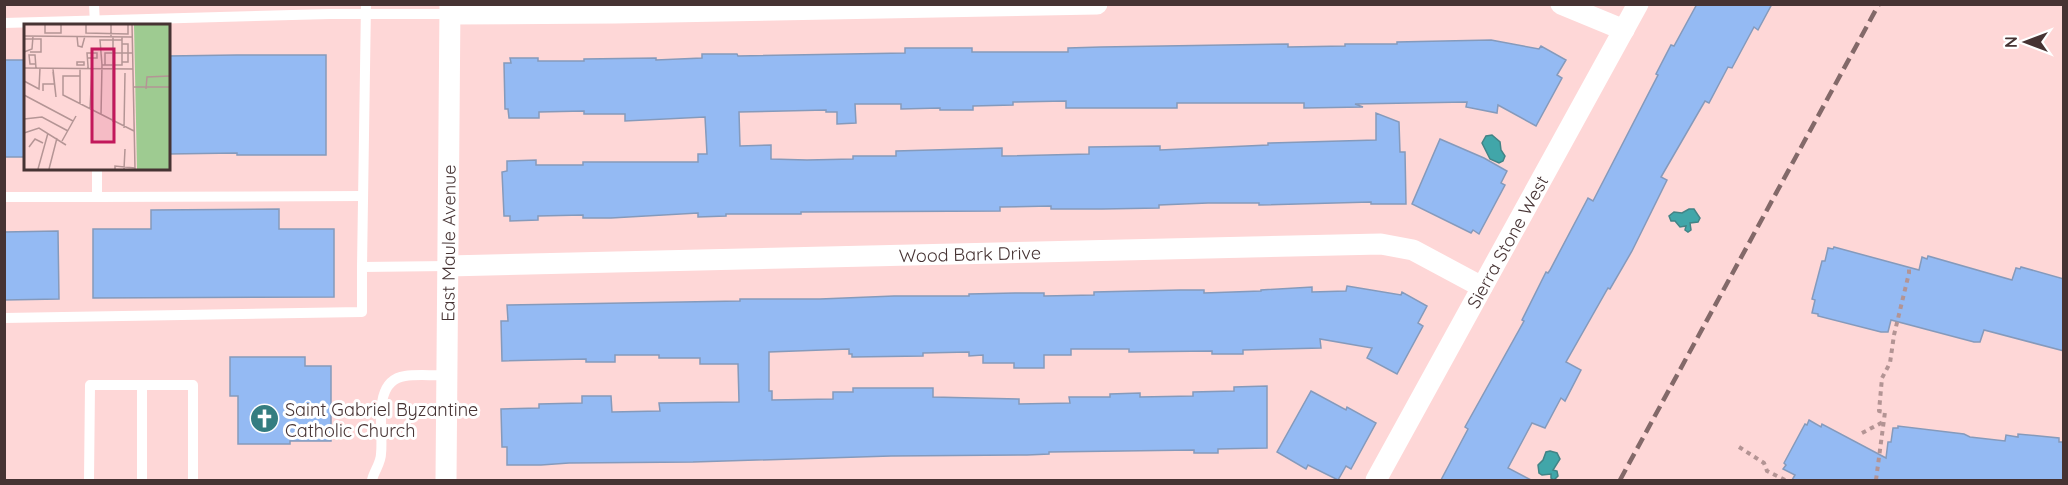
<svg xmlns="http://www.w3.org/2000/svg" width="2068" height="485" viewBox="0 0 2068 485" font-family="Quicksand,sans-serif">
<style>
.water{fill:#41a6a9;stroke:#428486;stroke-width:1.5}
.building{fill:#94baf3;stroke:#859abb;stroke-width:1.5}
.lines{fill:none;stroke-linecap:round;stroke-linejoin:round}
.path{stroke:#b39494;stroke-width:4;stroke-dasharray:4.5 4.5;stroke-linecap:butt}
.service{stroke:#fff;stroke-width:10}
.minor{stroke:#fff;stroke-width:21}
.rail{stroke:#836969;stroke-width:4.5;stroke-dasharray:12 6;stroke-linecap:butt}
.labels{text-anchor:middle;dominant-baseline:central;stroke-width:6;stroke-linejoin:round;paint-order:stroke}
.street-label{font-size:18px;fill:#463333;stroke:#fff}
.poi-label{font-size:18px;fill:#463333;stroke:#fff;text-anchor:start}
.inset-road{fill:none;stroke:#b49595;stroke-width:1.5}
.view{fill:#c2185b;fill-opacity:0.15;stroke:#c2185b;stroke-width:3}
.inset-edge{fill:none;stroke:#463333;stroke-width:3}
</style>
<rect width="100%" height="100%" fill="#fed7d7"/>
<g class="water">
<path d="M 1492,135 L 1500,142 L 1501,150 L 1505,156 L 1503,161 L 1499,163 L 1490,159 L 1482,143 L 1486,136 Z"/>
<path d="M 1689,209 L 1694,209 L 1700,218 L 1698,222 L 1690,223 L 1691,230 L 1688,232 L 1685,230 L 1686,226 L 1680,227 L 1675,221 L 1671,221 L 1669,216 L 1674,212 L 1682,213 Z"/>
<path d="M 1550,451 L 1557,453 L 1560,459 L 1553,470 L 1557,471 L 1558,476 L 1554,480 L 1551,478 L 1551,474 L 1542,475 L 1539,473 L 1538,465 L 1543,460 L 1546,452 Z"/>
</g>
<g class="building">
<path d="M 1697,4 L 1772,4 L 1758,30 L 1754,27 L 1732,68 L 1728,67 L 1709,103 L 1705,101 L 1661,177 L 1667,180 L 1632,251 L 1610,289 L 1608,288 L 1566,362 L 1581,370 L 1565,401 L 1561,398 L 1545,428 L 1532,423 L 1508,468 L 1531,480 L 1441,480 L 1468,429 L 1465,427 L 1524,321 L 1522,320 L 1546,272 L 1548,273 L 1550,270 L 1588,198 L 1593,201 L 1658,75 L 1656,74 L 1671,45 L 1674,46 Z"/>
<path d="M 1491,40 L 1539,49 L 1541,46 L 1566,60 L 1557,75 L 1562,78 L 1536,126 L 1498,105 L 1497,113 L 1466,107 L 1467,102 L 1355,104 L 1363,107 L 1304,108 L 1304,103 L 1177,103 L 1177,108 L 1066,108 L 1066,101 L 1013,102 L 1013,105 L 973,106 L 973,110 L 940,110 L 940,108 L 901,109 L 901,104 L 855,104 L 856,123 L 837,124 L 837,112 L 826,112 L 826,110 L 739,112 L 740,146 L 771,145 L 771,159 L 807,160 L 853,159 L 853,156 L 896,156 L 896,151 L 1002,148 L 1002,156 L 1089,154 L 1089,147 L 1160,146 L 1160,150 L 1268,145 L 1268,143 L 1376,140 L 1376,113 L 1399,122 L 1400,152 L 1405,152 L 1406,204 L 1371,204 L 1371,202 L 1259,205 L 1259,203 L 1208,203 L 1159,205 L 1159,208 L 1102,209 L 1051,209 L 1051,206 L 1000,207 L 1000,211 L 801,212 L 801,214 L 726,214 L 726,216 L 698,217 L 698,213 L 611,218 L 583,218 L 583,215 L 538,216 L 538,220 L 510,221 L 510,216 L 504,216 L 502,172 L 507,171 L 507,161 L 536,160 L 536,165 L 583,165 L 583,162 L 698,162 L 698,154 L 707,154 L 705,117 L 625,121 L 625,114 L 584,114 L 584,111 L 539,112 L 539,118 L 509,118 L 508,109 L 505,109 L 504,63 L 511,63 L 510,58 L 538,58 L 538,61 L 584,61 L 584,59 L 656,58 L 656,60 L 702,58 L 702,54 L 737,54 L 738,56 L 905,53 L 905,48 L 972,48 L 972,52 L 1068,52 L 1068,48 L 1101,47 L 1288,44 L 1288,47 L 1345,46 L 1345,44 L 1397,44 L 1397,42 Z"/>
<path d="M 237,55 L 326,55 L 326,155 L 237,155 L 237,153 L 168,154 L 168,56 Z"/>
<rect x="4" y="60" width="22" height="97"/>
<path d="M 1440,139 L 1484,158 L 1507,171 L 1501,183 L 1505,185 L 1479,234 L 1473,230 L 1471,233 L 1412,204 Z"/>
<path d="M 279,209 L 279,229 L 334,229 L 334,297 L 93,298 L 93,229 L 151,229 L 151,210 Z"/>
<path d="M 58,231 L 59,299 L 4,300 L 4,232 Z"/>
<path d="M 1834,247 L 1919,270 L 1922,257 L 1927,259 L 1928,256 L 2012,280 L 2016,268 L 2020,269 L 2021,267 L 2064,279 L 2064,351 L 1984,330 L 1980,342 L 1974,342 L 1891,320 L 1888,332 L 1881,332 L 1818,316 L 1818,314 L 1812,313 L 1815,300 L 1812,299 L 1822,261 L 1825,261 L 1828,248 L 1833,249 Z"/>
<path d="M 1347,286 L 1401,295 L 1402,292 L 1427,306 L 1418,323 L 1423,326 L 1397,374 L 1367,358 L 1372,348 L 1320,339 L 1321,348 L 1243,350 L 1243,354 L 1212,354 L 1212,351 L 1129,352 L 1129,349 L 1071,349 L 1071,355 L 1044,355 L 1044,368 L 1014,368 L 1014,363 L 983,363 L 983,355 L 969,356 L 969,352 L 923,353 L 923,356 L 852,357 L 852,354 L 849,354 L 849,349 L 769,352 L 769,391 L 772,391 L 772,400 L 833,399 L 833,392 L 853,392 L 853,388 L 933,388 L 933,397 L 1019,399 L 1019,404 L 1070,403 L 1069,397 L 1110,397 L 1110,394 L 1140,393 L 1140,397 L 1193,396 L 1193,392 L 1234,391 L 1234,387 L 1267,386 L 1267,448 L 1218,449 L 1218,453 L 1194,453 L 1194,450 L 1049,452 L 1049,454 L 1027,455 L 891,456 L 693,462 L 569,463 L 541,465 L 507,465 L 507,447 L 502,447 L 501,409 L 539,408 L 539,404 L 582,403 L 582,396 L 611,396 L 612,412 L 660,411 L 659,403 L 739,402 L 738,364 L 700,364 L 700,358 L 659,358 L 659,355 L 615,355 L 615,362 L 586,362 L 586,359 L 502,361 L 501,321 L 508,321 L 507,305 L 740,301 L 740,299 L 820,299 L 894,296 L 969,296 L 969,294 L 1015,293 L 1044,293 L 1044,296 L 1094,295 L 1094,292 L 1180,290 L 1204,290 L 1204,293 L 1261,291 L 1261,290 L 1312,287 L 1312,292 L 1346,291 Z"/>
<path d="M 230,357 L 305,357 L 305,366 L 331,366 L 331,441 L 290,441 L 290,444 L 238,444 L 238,396 L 230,396 Z"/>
<path d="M 1311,391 L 1346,410 L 1347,407 L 1376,423 L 1351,469 L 1346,466 L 1338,480 L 1308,465 L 1306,469 L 1277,452 Z"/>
<path d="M 1809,420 L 1821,427 L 1822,424 L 1886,458 L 1888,442 L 1891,442 L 1893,428 L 1898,428 L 1898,426 L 1964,434 L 1970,437 L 2005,441 L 2006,435 L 2018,437 L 2018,434 L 2059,438 L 2059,442 L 2064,442 L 2064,480 L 1792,480 L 1795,475 L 1783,469 L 1786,465 L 1784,463 L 1805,424 L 1807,425 Z"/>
</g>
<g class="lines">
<g class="path">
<path d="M 1862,433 L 1883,422"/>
<path d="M 1739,447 L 1764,463 L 1767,471 L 1785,480"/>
<path d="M 1876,480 L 1885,412 L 1879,411 L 1882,378 L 1890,363 L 1894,335 L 1909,273 L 1909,265"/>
</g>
<g class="service">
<path d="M 94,4 L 95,25"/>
<path d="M 366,4 L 362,267 L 448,266"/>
<path d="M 4,23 L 330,14 L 450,14"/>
<path d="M 97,168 L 97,197 L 363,196"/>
<path d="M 4,197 L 97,197"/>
<path d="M 4,318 L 362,312 L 362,267"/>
<path d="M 142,385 L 142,480"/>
<path d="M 89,480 L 90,385 L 193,385 L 193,480"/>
<path d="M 372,480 C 374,471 381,463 381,454 C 384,430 371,381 405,376 C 418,374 434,376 447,375"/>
</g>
<g class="minor">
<path d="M 1561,4 L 1624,30"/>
<path d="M 450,14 L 615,13 L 1097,4"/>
<path id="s1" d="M 448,266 L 1381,244 L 1413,250 L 1482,287"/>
<path id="s2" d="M 446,480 L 450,4"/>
<path id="s3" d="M 1376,480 L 1638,4"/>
</g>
<path class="rail" d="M 1620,480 L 1879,4"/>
</g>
<defs>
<symbol id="church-disc" viewBox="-11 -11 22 22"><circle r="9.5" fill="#347d80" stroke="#fff"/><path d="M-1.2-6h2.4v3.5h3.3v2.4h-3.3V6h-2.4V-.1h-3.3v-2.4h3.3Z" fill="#fff"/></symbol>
</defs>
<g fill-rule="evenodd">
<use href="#church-disc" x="248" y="402" width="33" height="33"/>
</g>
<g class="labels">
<g class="street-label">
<text stroke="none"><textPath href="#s3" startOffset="272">Sierra Stone West</textPath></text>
<text stroke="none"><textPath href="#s2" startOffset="237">East Maule Avenue</textPath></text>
<text stroke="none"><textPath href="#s1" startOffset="522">Wood Bark Drive</textPath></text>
</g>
<g class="poi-label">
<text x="285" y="409">Saint Gabriel Byzantine<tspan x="285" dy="21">Catholic Church</tspan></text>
</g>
</g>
<g transform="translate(24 24)">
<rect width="146" height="146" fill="#fed7d7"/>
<path d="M 110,0 L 145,0 L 145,145 L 113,145 Z" fill="#9ecb91"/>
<path class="inset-road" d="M 21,0 L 21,9 L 37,9 L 37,0M 62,0 L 62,9 L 104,10 L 104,0M 75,0 L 87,0 L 87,12M 108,0 L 111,145M 0,12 L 108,13M 53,12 L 54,22 L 58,23 L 61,12M 0,15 L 17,15 L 17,28 L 6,28M 98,20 L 104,20 L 104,38 L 98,38M 0,28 L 8,25 L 9,12M 63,34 L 73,34 L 73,29 L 63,29 L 64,42 L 64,45M 53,38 L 60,38 L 60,41 L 53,41 ZM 11,40 L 6,40 L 5,31 L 11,31 L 12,44M 78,41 L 76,16 L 98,16M 81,41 L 81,29 L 108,29M 0,44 L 109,45M 29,48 L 32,73 L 29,45M 56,52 L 39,52 L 39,71 L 110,107M 0,57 L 15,65 L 16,44M 109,63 L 146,63M 122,65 L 123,53 L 146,52M 19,67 L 19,60 L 31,60M 0,71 L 49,97M 56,80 L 56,45M 66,85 L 68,45M 77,91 L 78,41 L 98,41 L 98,13M 0,95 L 18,93 L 44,107M 89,98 L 89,13M 100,104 L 101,49M 0,109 L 15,104 L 42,121M 38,117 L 52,92M 5,123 L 11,115 L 19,119M 14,145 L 24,109M 25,145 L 33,114M 91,145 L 91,142 L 111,144M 100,145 L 101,125"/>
<path class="view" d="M 68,25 L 90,25 L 90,118 L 68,118 Z"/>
<rect width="146" height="146" class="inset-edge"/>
</g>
<rect width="2068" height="485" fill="none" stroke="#463333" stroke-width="12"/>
<g transform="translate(2026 42) rotate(270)" stroke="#ffffff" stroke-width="4.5" paint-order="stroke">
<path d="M0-4.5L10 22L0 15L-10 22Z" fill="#463333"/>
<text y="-9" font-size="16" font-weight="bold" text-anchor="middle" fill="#463333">N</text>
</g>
</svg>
